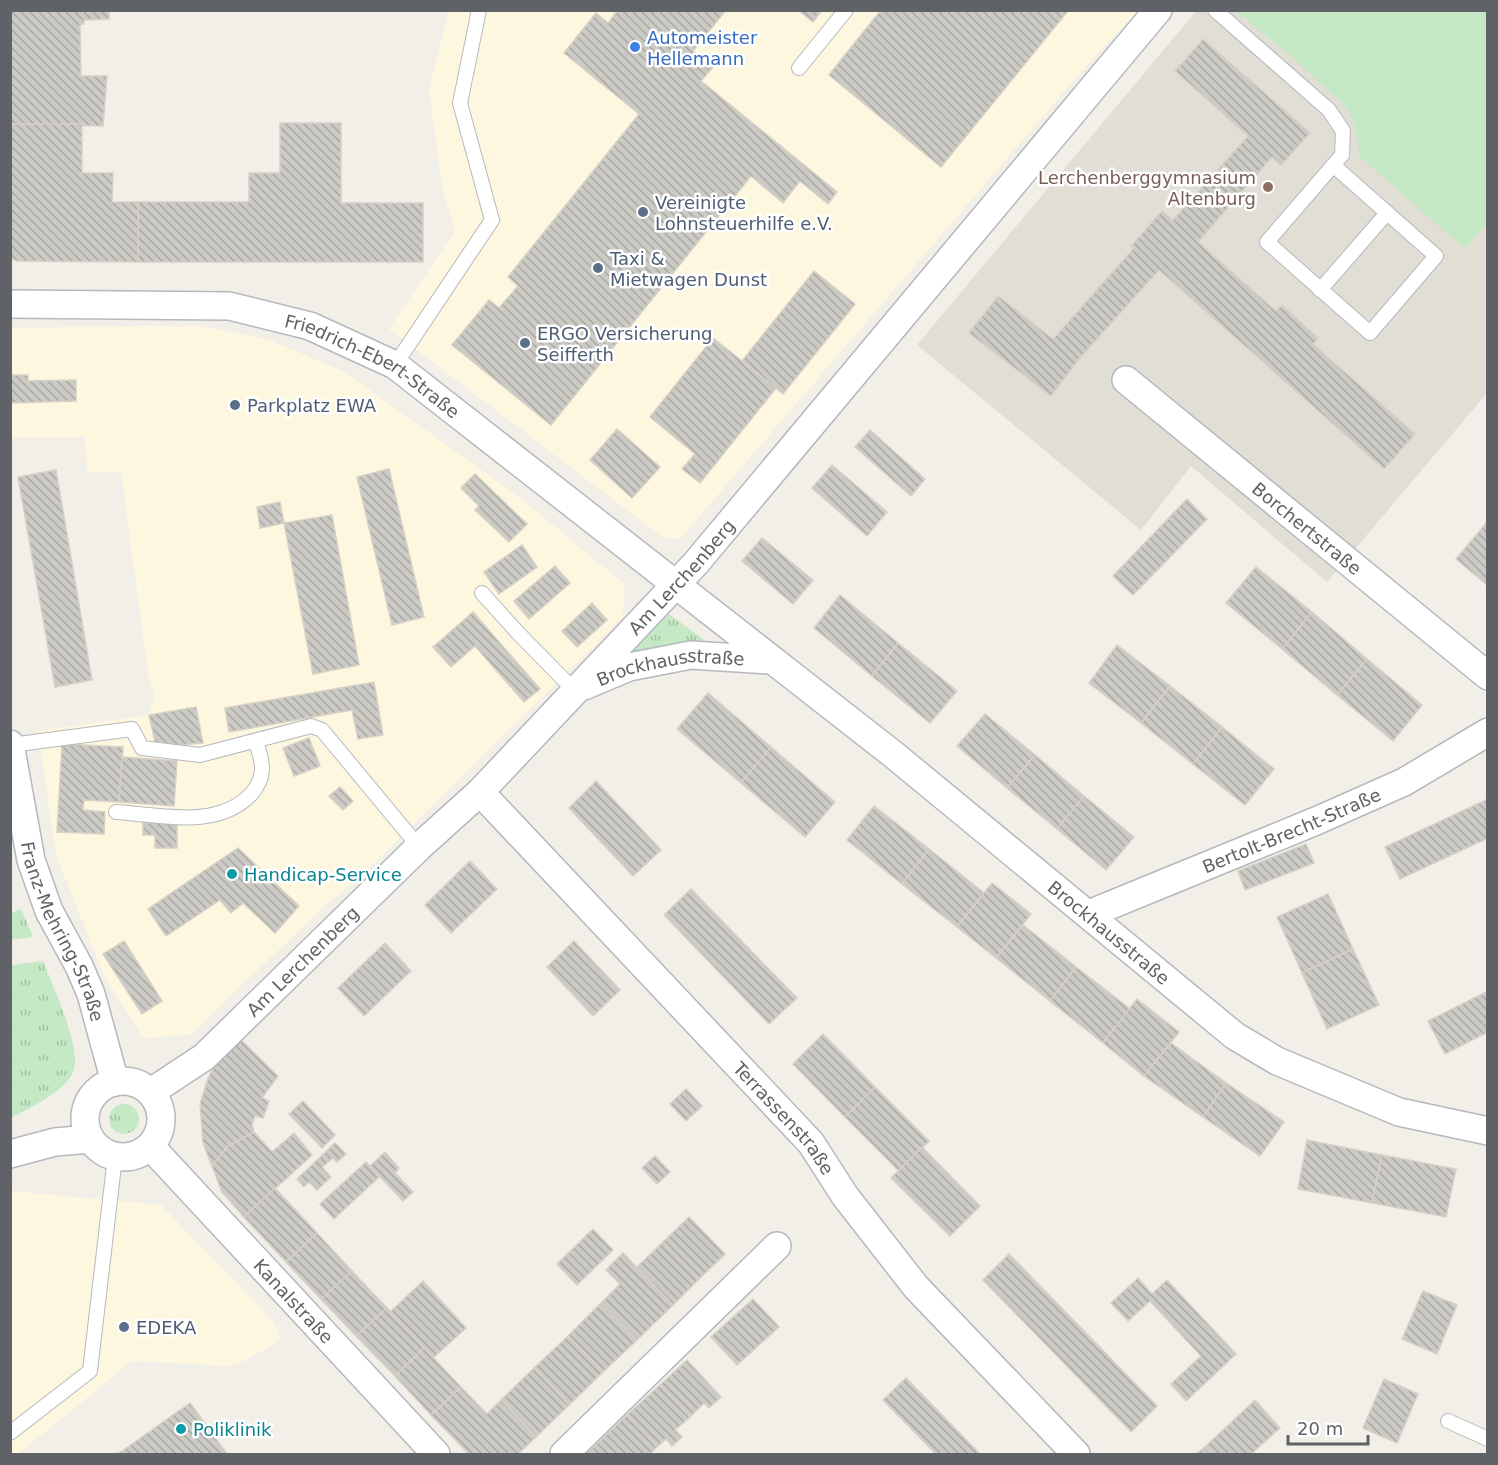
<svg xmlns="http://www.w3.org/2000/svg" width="1498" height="1465" viewBox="0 0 1498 1465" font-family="'DejaVu Sans',sans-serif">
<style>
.commercial{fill:#fef7e0}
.education{fill:#e1ded6}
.grass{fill:url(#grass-tufts)}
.park{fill:#c5e8c5}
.building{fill:url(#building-back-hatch);stroke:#d6d1c6;stroke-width:1.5}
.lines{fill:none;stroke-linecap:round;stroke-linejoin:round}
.service-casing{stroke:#b5b8bc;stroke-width:16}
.minor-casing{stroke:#b5b8bc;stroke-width:30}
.service{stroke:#fff;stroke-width:14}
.minor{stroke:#fff;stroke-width:27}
.shop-dot{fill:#3f7fe0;stroke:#fff;stroke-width:2}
.education-dot{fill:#8d6e63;stroke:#fff;stroke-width:2}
.service-dot{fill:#5c6f8a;stroke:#fff;stroke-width:2}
.culture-dot{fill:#0f9aa8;stroke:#fff;stroke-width:2}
.labels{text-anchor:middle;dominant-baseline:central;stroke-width:5;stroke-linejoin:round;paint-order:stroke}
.shop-label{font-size:18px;fill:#366cbe;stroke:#fff;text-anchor:start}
.education-label{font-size:18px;fill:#785e54;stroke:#fff;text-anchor:end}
.service-label{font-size:18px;fill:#4e5e75;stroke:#fff;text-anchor:start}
.street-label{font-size:18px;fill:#5f6368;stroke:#fff}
.culture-label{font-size:18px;fill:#0d838f;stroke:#fff;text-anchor:start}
</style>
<defs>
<pattern id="grass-tufts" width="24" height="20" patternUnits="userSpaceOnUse" patternTransform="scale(1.5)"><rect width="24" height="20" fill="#c5e8c5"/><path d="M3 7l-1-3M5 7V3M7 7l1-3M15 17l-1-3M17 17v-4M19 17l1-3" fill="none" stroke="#a3c0a4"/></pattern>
<pattern id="building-back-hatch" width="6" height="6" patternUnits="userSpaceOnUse" patternTransform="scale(1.5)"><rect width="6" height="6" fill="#cccac5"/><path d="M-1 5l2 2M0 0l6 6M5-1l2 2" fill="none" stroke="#a9a8a4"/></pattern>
</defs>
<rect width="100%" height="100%" fill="#f1efe8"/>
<g class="commercial">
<path d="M 449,11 L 1138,11 L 1093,58 L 680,539 L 664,538 L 389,329 L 455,231 L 442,187 L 429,90 Z"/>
<path d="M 135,326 L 200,326 L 267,339 L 343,371 L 519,497 L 624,584 L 623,617 L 362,875 L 320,910 L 190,1035 L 143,1038 L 103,973 L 56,855 L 38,731 L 149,715 L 154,696 L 149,679 L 121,472 L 87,472 L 85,437 L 11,437 L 10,328 Z"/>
<path d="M 10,1191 L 161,1205 L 273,1321 L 281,1340 L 246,1360 L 230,1366 L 132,1361 L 18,1454 L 11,1454 Z"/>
</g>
<path class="education" d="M 1196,11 L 1487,11 L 1487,393 L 1327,582 L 1191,466 L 1141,530 L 917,345 Z"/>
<g class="grass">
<path d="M 662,609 L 707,642 L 705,645 L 627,656 Z"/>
<path d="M 21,909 L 33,937 L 11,940 L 11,913 Z"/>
<path d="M 43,961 C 52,984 83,1050 73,1072 C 65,1092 29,1108 11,1118 L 11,965 Z"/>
<circle cx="124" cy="1119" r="15"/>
</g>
<path class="park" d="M 1236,11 L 1487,11 L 1487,223 L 1465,249 L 1360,157 L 1355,125 L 1350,113 L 1339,100 L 1293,58 Z"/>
<g class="building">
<path d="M 10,10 L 109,10 L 109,19 L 84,20 L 84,24 L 80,25 L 81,76 L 107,76 L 103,126 L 10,124 Z"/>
<path d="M 618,10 L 726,10 L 693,51 L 713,67 L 701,81 L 837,192 L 828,204 L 800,181 L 783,203 L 751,176 L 551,425 L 452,345 L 489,300 L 499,308 L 518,286 L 508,277 L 639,114 L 564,53 L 596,13 L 608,23 Z"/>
<path d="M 798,10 L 822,10 L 813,22 Z"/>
<path d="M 881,10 L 1065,10 L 1067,12 L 941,167 L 829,75 Z"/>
<path d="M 1203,39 L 1310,133 L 1281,165 L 1272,157 L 1198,242 L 1276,311 L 1282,305 L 1318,338 L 1313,344 L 1415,434 L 1384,469 L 1159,270 L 1079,359 L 1051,396 L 969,333 L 998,296 L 1053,339 L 1134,248 L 1131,246 L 1162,211 L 1173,220 L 1248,136 L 1175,71 Z"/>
<path d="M 280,123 L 341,123 L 341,203 L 423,203 L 423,262 L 138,262 L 138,202 L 249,202 L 249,173 L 280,173 Z"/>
<path d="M 10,124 L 82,124 L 82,173 L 113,173 L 112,202 L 138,202 L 138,262 L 17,261 L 10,258 Z"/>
<path d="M 814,271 L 855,304 L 783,394 L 742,361 Z"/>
<path d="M 713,338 L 776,388 L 700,483 L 682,469 L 695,454 L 650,417 Z"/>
<path d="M 10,375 L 28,375 L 28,381 L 76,380 L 76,401 L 10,403 Z"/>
<path d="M 617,429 L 660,467 L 632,498 L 590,460 Z"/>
<path d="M 870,430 L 925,479 L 911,496 L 855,447 Z"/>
<path d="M 832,465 L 887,512 L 867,536 L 812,488 Z"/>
<path d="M 389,469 L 424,617 L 392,625 L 357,477 Z"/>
<path d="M 56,470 L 92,680 L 55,687 L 18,477 Z"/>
<path d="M 475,474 L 527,524 L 509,542 L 475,510 L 479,506 L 461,488 Z"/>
<path d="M 1187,499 L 1207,519 L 1133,595 L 1113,576 Z"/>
<path d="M 280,502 L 284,523 L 260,528 L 257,507 Z"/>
<path d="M 332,515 L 359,665 L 313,674 L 284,523 Z"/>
<path d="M 1488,521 L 1488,586 L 1456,559 Z"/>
<path d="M 762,538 L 813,580 L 793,604 L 742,561 Z"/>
<path d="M 522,545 L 537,567 L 499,594 L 484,572 Z"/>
<path d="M 555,566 L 570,583 L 529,619 L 514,601 Z"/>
<path d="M 1256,567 L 1312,612 L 1282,649 L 1226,603 Z"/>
<path d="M 840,595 L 898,643 L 872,676 L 814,628 Z"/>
<path d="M 592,603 L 607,620 L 577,647 L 562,631 Z"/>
<path d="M 473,612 L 540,689 L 524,702 L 475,646 L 451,667 L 433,647 Z"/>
<path d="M 1312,612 L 1367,659 L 1337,695 L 1282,649 Z"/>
<path d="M 898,643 L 957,691 L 930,723 L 872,676 Z"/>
<path d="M 1117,645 L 1170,686 L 1141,723 L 1089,683 Z"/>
<path d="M 1367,659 L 1422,705 L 1393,741 L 1337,695 Z"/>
<path d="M 374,682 L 383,735 L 358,739 L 352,710 L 229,732 L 225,708 Z"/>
<path d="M 1170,686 L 1222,727 L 1193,764 L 1141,723 Z"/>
<path d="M 708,693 L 771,747 L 741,783 L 677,729 Z"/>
<path d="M 196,707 L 203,743 L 180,745 L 155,742 L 149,715 Z"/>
<path d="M 985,714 L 1035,755 L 1007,788 L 957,746 Z"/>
<path d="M 1222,727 L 1274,769 L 1245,805 L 1193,764 Z"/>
<path d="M 309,738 L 320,766 L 294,776 L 283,748 Z"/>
<path d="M 62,744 L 123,747 L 119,802 L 84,800 L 83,810 L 105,812 L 104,834 L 57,832 Z"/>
<path d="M 771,747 L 835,802 L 805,837 L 741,783 Z"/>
<path d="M 1035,755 L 1084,796 L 1057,829 L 1007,788 Z"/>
<path d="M 122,757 L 177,761 L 174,806 L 119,802 Z"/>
<path d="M 596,781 L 661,850 L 633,876 L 569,808 Z"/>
<path d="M 340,787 L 353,801 L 343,810 L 329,796 Z"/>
<path d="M 1084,796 L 1134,837 L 1106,870 L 1057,829 Z"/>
<path d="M 1488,799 L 1488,838 L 1400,879 L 1385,847 Z"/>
<path d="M 874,806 L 929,849 L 902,884 L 847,840 Z"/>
<path d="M 143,823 L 177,823 L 177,848 L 155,848 L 155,835 L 143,835 Z"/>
<path d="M 1306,844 L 1314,863 L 1245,890 L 1238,871 Z"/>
<path d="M 238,848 L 299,906 L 275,933 L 243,903 L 231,913 L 220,900 L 166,936 L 148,909 Z"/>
<path d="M 929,849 L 984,893 L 957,927 L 902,884 Z"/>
<path d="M 470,861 L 497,889 L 451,933 L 425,905 Z"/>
<path d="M 992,883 L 1031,914 L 996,958 L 957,927 Z"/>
<path d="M 691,889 L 797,998 L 769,1024 L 664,915 Z"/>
<path d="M 1328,894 L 1353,949 L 1302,973 L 1277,917 Z"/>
<path d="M 1023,925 L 1076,967 L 1050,1001 L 996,958 Z"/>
<path d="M 124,941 L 162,1001 L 142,1014 L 103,954 Z"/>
<path d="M 574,941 L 620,990 L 593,1016 L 547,967 Z"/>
<path d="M 385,943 L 411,971 L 364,1016 L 338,988 Z"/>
<path d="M 1353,949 L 1379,1005 L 1327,1029 L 1302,973 Z"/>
<path d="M 1076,967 L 1130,1009 L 1103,1043 L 1050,1001 Z"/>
<path d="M 1488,991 L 1488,1032 L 1445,1054 L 1428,1021 Z"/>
<path d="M 1137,999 L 1179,1032 L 1144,1076 L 1103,1043 Z"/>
<path d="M 823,1034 L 875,1087 L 845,1117 L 793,1064 Z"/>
<path d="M 237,1036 L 278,1076 L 262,1098 L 269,1101 L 263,1118 L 255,1116 L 252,1124 L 254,1132 L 228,1146 L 212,1166 L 203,1143 L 200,1104 L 208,1078 L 222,1053 Z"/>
<path d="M 1171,1043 L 1226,1083 L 1203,1117 L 1144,1076 Z"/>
<path d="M 1226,1083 L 1284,1122 L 1260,1156 L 1203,1117 Z"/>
<path d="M 875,1087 L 929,1141 L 899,1171 L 845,1117 Z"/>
<path d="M 686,1089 L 702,1106 L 686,1121 L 670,1104 Z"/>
<path d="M 303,1101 L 335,1135 L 322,1148 L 289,1114 Z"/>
<path d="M 254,1132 L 272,1152 L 294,1133 L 312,1155 L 244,1217 L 222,1192 L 212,1166 L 228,1146 Z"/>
<path d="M 1307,1140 L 1382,1155 L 1372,1203 L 1298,1189 Z"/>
<path d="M 335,1143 L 346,1154 L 337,1162 L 333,1158 L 322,1167 L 331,1177 L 317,1190 L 309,1182 L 304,1187 L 297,1179 Z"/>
<path d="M 922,1147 L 980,1206 L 950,1236 L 891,1178 Z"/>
<path d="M 385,1152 L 399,1168 L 395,1173 L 413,1192 L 403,1201 L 370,1166 Z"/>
<path d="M 1382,1155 L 1456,1169 L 1446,1217 L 1372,1203 Z"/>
<path d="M 655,1156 L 670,1172 L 657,1184 L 642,1168 Z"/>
<path d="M 366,1162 L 379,1177 L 334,1219 L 320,1204 Z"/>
<path d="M 275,1188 L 317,1233 L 286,1262 L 244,1217 Z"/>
<path d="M 689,1217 L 725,1254 L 699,1279 L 663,1242 Z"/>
<path d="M 593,1229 L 613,1250 L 577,1285 L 557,1264 Z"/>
<path d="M 317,1233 L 352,1271 L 321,1299 L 286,1262 Z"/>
<path d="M 663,1242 L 699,1279 L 673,1305 L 637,1267 Z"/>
<path d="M 623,1253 L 673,1305 L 637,1340 L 601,1303 L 620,1284 L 606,1270 Z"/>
<path d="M 1009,1254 L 1157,1406 L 1131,1432 L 983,1280 Z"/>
<path d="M 352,1271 L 387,1308 L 356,1336 L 321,1299 Z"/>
<path d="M 1138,1278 L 1152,1294 L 1167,1280 L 1236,1354 L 1186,1401 L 1171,1384 L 1201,1356 L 1150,1301 L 1128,1321 L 1111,1303 Z"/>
<path d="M 423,1281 L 466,1328 L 433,1358 L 390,1312 Z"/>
<path d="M 1423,1291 L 1457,1305 L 1437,1354 L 1402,1339 Z"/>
<path d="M 753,1299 L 779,1327 L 737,1365 L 711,1337 Z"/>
<path d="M 601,1303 L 637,1340 L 603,1372 L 568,1336 Z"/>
<path d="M 387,1308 L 424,1348 L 395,1376 L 356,1336 Z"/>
<path d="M 568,1336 L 603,1372 L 569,1405 L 534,1368 Z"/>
<path d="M 424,1348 L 461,1387 L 431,1415 L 395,1376 Z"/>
<path d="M 687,1360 L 721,1397 L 709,1408 L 704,1403 L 690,1417 L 660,1385 Z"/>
<path d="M 534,1368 L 569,1405 L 536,1437 L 501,1400 Z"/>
<path d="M 906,1378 L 980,1454 L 936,1454 L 883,1400 Z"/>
<path d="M 1384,1379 L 1418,1394 L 1397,1443 L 1363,1428 Z"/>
<path d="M 660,1385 L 690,1417 L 675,1430 L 682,1437 L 672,1446 L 666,1439 L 657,1447 L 627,1415 Z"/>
<path d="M 461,1387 L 487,1414 L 501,1400 L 536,1437 L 518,1454 L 469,1454 L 431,1415 Z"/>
<path d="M 1255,1400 L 1280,1428 L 1251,1454 L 1212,1454 L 1205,1447 Z"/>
<path d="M 190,1403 L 227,1454 L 118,1454 Z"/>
<path d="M 627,1415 L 657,1447 L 650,1454 L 589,1454 L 587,1453 Z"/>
<path d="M 1205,1447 L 1212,1454 L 1196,1454 Z"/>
</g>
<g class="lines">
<defs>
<g id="service">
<path d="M 1215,10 L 1329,110 L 1343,131 L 1342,155 L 1267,242 L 1370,333 L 1436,256 L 1333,165"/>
<path d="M 799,68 L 846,10"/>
<path d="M 1320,290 L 1387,213"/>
<path d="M 395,365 L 492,220 L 460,103 L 479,10"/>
<path d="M 482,593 L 518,633 L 574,690"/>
<path d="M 11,745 L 132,729 L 142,748 L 200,755 L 311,726 L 322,730 L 419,847"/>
<path d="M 116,812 C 160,815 219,830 252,793 C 258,786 262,777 262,768 C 262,759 258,749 256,741"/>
<path d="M 1448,1421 L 1488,1439"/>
<path d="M 10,1433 L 90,1371 L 115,1157"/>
</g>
<g id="minor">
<path id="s1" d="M 10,304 L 229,306 L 310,326 L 395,365 L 894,755 L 1235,1036 L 1277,1061 L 1399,1112 L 1488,1131"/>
<path id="s2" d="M 1126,380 L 1488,676"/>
<path id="s3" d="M 584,686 L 629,667 L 691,655 L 770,660"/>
<path id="s4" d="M 10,744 L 31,860 L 49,911 L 79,966 L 91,994 L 115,1082"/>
<path id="s5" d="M 480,792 L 811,1143 L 845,1196 L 916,1287 L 1076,1454"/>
<path id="s6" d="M 1089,914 L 1316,821 L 1404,782 L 1488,732"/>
<circle cx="123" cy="1119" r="38"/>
<path id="s7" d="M 151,1092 L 204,1057 L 419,847 L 480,792 L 696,563 L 1158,10"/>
<path id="s8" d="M 151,1147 L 436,1454"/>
<path d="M 10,1154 L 55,1142 L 90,1139"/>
<path d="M 564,1454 L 777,1246"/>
</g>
</defs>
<use href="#service" class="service-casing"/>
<use href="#minor" class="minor-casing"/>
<use href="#service" class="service"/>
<use href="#minor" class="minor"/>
</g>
<circle class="shop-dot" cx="635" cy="47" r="6"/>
<circle class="education-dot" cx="1268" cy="187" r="6"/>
<g class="service-dot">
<circle cx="643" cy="212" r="6"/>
<circle cx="598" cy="268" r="6"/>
<circle cx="525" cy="343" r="6"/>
<circle cx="235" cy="405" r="6"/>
<circle cx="124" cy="1327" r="6"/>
</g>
<g class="culture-dot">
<circle cx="232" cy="874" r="6"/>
<circle cx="181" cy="1429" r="6"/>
</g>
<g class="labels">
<g class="shop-label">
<text x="647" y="37">Automeister<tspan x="647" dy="21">Hellemann</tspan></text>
</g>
<g class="education-label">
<text x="1256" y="177">Lerchenberggymnasium<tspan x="1256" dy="21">Altenburg</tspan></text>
</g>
<g class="service-label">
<text x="655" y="202">Vereinigte<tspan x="655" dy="21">Lohnsteuerhilfe e.V.</tspan></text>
<text x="610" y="258">Taxi &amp;<tspan x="610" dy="21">Mietwagen Dunst</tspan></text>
<text x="537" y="333">ERGO Versicherung<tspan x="537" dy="21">Seifferth</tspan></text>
<text x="247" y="405">Parkplatz EWA</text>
<text x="136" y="1327">EDEKA</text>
</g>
<g class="street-label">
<text stroke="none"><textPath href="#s1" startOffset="376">Friedrich-Ebert-Straße</textPath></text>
<text stroke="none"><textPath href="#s2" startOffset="234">Borchertstraße</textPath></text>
<text stroke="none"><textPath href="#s7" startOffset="741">Am Lerchenberg</textPath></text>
<text stroke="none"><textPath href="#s3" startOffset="90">Brockhausstraße</textPath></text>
<text stroke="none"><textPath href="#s6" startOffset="219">Bertolt-Brecht-Straße</textPath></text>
<text stroke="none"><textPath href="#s4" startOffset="196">Franz-Mehring-Straße</textPath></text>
<text stroke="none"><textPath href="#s1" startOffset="1308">Brockhausstraße</textPath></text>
<text stroke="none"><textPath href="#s7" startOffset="201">Am Lerchenberg</textPath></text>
<text stroke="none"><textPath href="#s5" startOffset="446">Terrassenstraße</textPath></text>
<text stroke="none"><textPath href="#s8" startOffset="210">Kanalstraße</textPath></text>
</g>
<g class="culture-label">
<text x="244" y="874">Handicap-Service</text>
<text x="193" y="1429">Poliklinik</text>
</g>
</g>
<rect width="1498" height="1465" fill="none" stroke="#5f6368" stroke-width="24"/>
<path d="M1288 1435v9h80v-9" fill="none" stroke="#5f6368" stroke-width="3"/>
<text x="1297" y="1435" font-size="18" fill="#5f6368" stroke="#ffffff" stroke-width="4.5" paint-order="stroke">20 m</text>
</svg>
